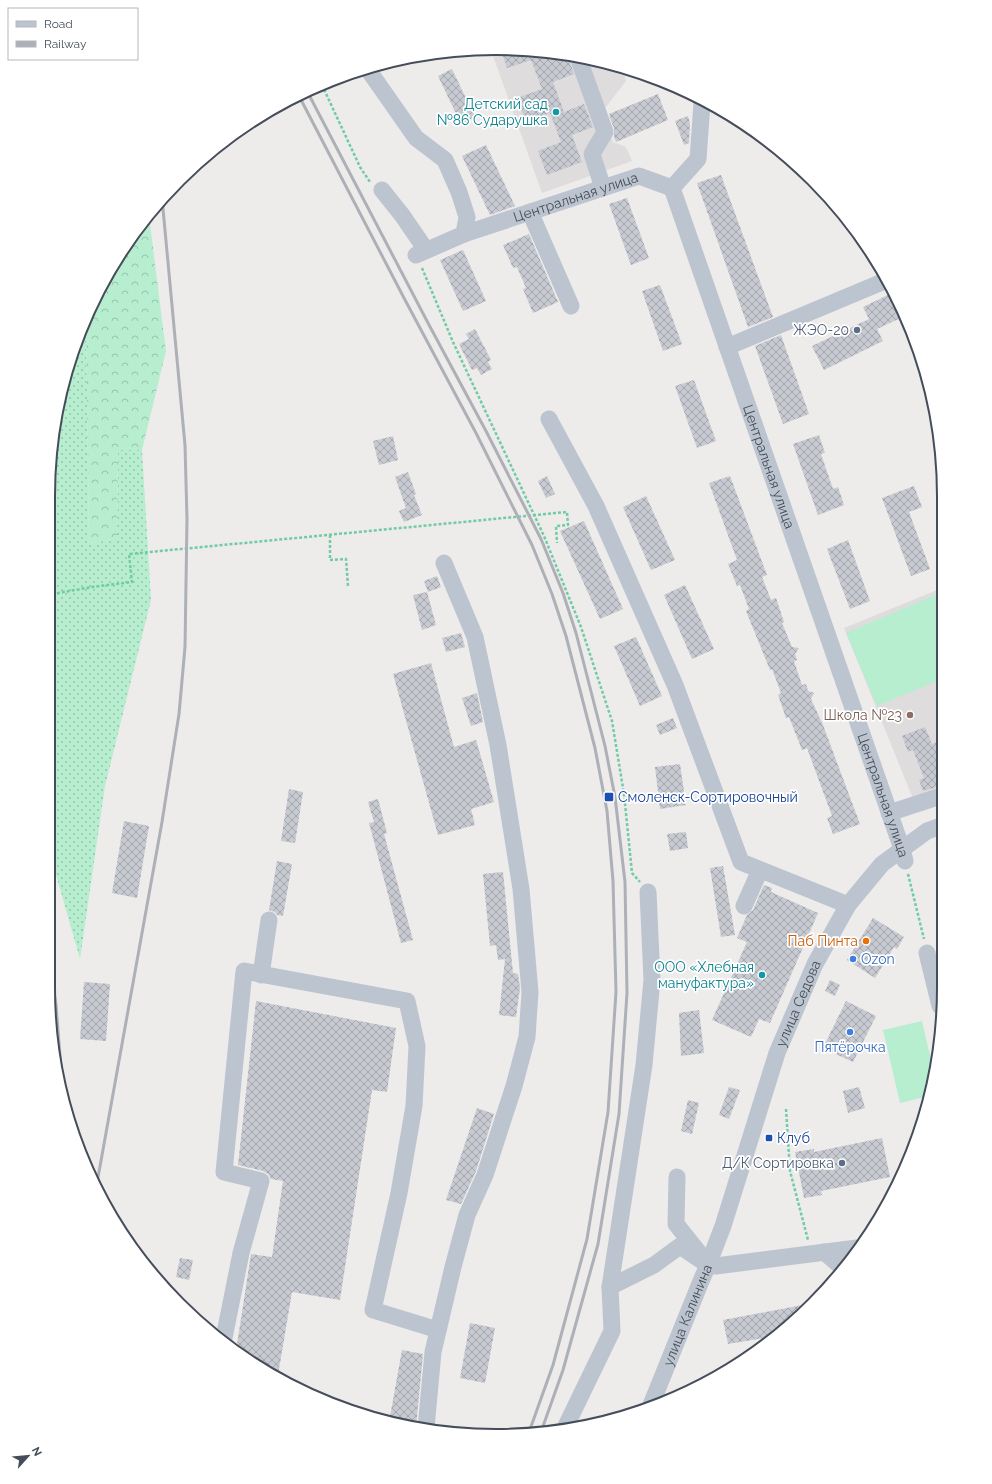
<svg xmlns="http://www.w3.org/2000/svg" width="992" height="1484" viewBox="0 0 992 1484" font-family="Raleway,sans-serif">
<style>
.education{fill:#dfdcdd}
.grass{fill:url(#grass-dots)}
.forest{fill:url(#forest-crowns)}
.pitch{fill:#b7eed0}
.building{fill:url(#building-cross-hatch)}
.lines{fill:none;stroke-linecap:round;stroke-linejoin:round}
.path{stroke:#6fcca5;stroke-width:2.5;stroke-dasharray:3 2;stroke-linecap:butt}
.minor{stroke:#bcc5cf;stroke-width:17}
.rail{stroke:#adb0b6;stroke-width:3}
.culture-dot{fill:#0f9aa8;stroke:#fff;stroke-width:1.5}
.service-dot{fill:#5c6f8a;stroke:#fff;stroke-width:1.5}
.education-dot{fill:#8d6e63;stroke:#fff;stroke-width:1.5}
.transit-dot{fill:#1a4fb4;stroke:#fff;stroke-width:1.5}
.food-dot{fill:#e8710a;stroke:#fff;stroke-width:1.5}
.shop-dot{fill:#3f7fe0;stroke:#fff;stroke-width:1.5}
.labels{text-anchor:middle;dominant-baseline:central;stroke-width:3.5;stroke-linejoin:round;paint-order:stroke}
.culture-label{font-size:14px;fill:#0d838f;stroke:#fff;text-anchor:end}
.street-label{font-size:14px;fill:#444d59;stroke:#fff}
.service-label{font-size:14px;fill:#4e5e75;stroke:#fff;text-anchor:end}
.education-label{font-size:14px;fill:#785e54;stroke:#fff;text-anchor:end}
.transit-label{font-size:14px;fill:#164399;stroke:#fff;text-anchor:start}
.food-label{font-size:14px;fill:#c56008;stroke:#fff;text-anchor:end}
.shop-label{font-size:14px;fill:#366cbe;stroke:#fff;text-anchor:start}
.rim{fill:none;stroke:#444d59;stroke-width:2}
</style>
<defs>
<pattern id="grass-dots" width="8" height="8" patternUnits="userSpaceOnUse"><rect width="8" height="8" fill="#b7eed0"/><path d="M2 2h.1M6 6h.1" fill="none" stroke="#96c3ac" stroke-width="1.8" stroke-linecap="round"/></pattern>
<pattern id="forest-crowns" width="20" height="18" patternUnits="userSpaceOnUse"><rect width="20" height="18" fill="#b7eed0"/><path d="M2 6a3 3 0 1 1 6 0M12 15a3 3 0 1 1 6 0" fill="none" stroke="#96c3ac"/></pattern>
<pattern id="building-cross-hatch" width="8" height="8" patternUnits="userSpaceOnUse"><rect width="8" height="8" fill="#c8cad1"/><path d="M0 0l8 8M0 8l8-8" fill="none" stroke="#a4a6ad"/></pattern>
</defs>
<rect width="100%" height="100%" fill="#eeebeb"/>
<g class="education">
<path d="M 491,50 L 555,52 L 622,67 L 626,81 L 602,112 L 613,142 L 626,147 L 632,161 L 542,193 Z"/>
<path d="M 942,588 L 941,802 L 918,811 L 844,628 Z"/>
</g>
<path class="grass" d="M 86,319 L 89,544 L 117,538 L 118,450 L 142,450 L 151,600 L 105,786 L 80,959 L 52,861 L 52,437 L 63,380 Z"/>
<path class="forest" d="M 149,216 L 166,351 L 142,450 L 118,450 L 117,538 L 89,544 L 86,319 L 94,298 Z"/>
<g class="pitch">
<path d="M 942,592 L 942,679 L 877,706 L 846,633 Z"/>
<path d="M 922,1021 L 934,1073 L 929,1096 L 900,1103 L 883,1030 Z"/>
</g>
<g class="building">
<path d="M 501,50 L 551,52 L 543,55 L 544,58 L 559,53 L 568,55 L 569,60 L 574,74 L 553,82 L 564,112 L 584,104 L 593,127 L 572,135 L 582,162 L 547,175 L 538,151 L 561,142 L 550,113 L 526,122 L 517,98 L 542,89 L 531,60 L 507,68 Z"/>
<path d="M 452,69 L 475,117 L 461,124 L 438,76 Z"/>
<path d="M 658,94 L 668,120 L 616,142 L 614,137 L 614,129 L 609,114 Z"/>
<path d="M 688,116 L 690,124 L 689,143 L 684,145 L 675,121 Z"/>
<path d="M 486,145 L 515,206 L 490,215 L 462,156 Z"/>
<path d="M 721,175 L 773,317 L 748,327 L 697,183 Z"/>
<path d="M 627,198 L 649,258 L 631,265 L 609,204 Z"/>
<path d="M 529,234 L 558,302 L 533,313 L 523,289 L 526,288 L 517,267 L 513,268 L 503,245 Z"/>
<path d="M 463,250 L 486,301 L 463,311 L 440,260 Z"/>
<path d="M 660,285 L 682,344 L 663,351 L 642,291 Z"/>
<path d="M 894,292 L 898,298 L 905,316 L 877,329 L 883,341 L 824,370 L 812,346 L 869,319 L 863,307 Z"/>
<path d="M 475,329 L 491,360 L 488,362 L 492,369 L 481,375 L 477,368 L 472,370 L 459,344 L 469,339 L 466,334 Z"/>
<path d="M 781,335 L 809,414 L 783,424 L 755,346 Z"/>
<path d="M 694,380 L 716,441 L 697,448 L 675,386 Z"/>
<path d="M 819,435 L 825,453 L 821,454 L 833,489 L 838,487 L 844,505 L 818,515 L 793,444 Z"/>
<path d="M 393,436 L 398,460 L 379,465 L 373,441 Z"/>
<path d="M 408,472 L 416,494 L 414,495 L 422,515 L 404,522 L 399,511 L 406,508 L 395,477 Z"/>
<path d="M 547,476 L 555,494 L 546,498 L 538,481 Z"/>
<path d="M 730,476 L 767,575 L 762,577 L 771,600 L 776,598 L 784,622 L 782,623 L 792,647 L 799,648 L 795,654 L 797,660 L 794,661 L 802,685 L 806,684 L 808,691 L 814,693 L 811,699 L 823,725 L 860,824 L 833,834 L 827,818 L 832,816 L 807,748 L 802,750 L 789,717 L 786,718 L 778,695 L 781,693 L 772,669 L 770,670 L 746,611 L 749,609 L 740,585 L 737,586 L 728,564 L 737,560 L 709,483 Z"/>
<path d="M 914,486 L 922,507 L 909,512 L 930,569 L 911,576 L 882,498 Z"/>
<path d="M 646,496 L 675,560 L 651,570 L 623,507 Z"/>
<path d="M 584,521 L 623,609 L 600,619 L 560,531 Z"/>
<path d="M 848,540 L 870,601 L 850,609 L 827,549 Z"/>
<path d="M 437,576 L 441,587 L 428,592 L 424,581 Z"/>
<path d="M 685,585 L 714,649 L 692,659 L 664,595 Z"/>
<path d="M 427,592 L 436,625 L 422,630 L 413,595 Z"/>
<path d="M 461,633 L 465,647 L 446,652 L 442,638 Z"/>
<path d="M 636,637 L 662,696 L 640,706 L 614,646 Z"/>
<path d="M 431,663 L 454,747 L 476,740 L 494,802 L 471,809 L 475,825 L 438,835 L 393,674 Z"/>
<path d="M 477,693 L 483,722 L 471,726 L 462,698 Z"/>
<path d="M 673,718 L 677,728 L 660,735 L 656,725 Z"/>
<path d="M 925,727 L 932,744 L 942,740 L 941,786 L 923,791 L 919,780 L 924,778 L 913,750 L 908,752 L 902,736 Z"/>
<path d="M 680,764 L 686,805 L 660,809 L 655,767 Z"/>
<path d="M 289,789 L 303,792 L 295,843 L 281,841 Z"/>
<path d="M 378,799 L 387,833 L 384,834 L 413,940 L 401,943 L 369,823 L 374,822 L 368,802 Z"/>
<path d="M 124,821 L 149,826 L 137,898 L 112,893 Z"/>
<path d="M 686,832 L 688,848 L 670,851 L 667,834 Z"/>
<path d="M 277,861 L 292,864 L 283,916 L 277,915 L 275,912 L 269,910 Z"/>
<path d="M 723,866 L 735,935 L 721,937 L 710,868 Z"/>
<path d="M 503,872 L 513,973 L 518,974 L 520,988 L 516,1017 L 499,1015 L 505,959 L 498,960 L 496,945 L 490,946 L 483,874 Z"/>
<path d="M 764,885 L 772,888 L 771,892 L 818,913 L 770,1023 L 759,1019 L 751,1037 L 712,1020 L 747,942 L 737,938 L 747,915 L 753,910 Z"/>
<path d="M 873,918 L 904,937 L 897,949 L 894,947 L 875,978 L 847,960 Z"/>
<path d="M 830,980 L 840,985 L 835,996 L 825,991 Z"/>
<path d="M 84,982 L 110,984 L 106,1041 L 80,1039 Z"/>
<path d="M 256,1001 L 396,1028 L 387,1092 L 372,1090 L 340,1300 L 292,1292 L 278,1375 L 236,1351 L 251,1254 L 272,1257 L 283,1181 L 271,1179 L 268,1174 L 263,1171 L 238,1165 Z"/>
<path d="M 846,1001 L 876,1016 L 853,1062 L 823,1048 Z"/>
<path d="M 699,1010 L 704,1053 L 681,1056 L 679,1013 Z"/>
<path d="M 729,1087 L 740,1090 L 729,1119 L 719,1115 Z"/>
<path d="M 859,1087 L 865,1108 L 848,1113 L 843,1091 Z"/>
<path d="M 688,1100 L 699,1103 L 692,1134 L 681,1131 Z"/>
<path d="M 477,1108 L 494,1114 L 476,1171 L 461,1204 L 446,1200 Z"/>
<path d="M 882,1138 L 890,1177 L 821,1191 L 822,1195 L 804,1198 L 795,1152 L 814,1149 L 814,1152 Z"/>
<path d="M 180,1258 L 193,1260 L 189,1280 L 176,1277 Z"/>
<path d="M 813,1303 L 791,1325 L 776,1336 L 728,1344 L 723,1320 Z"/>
<path d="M 470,1323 L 495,1328 L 485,1383 L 460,1378 Z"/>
<path d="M 402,1350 L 423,1354 L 416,1427 L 389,1422 Z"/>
</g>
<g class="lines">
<g class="path">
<path d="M 322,85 L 360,167 L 370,182"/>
<path d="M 422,268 L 453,342 L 544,536 L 581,627 L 612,721 L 624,794 L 632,873 L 640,882"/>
<path d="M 330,535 L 330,560 L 346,559 L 348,586"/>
<path d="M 52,594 L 92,587 L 132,582 L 129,554 L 567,512 L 568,525 L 556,526 L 557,543"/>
<path d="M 908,874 L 924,939"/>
<path d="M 786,1109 L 790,1171 L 808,1240"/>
</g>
<g class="minor">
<path d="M 578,57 L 605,132 L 592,154 L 603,188"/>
<path d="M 367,68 L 416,138 L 445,160 L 459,192 L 467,217 L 464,234"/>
<path id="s1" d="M 672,188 L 902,849 L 905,861"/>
<path d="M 672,188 L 698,159 L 702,103 L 708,103"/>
<path d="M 382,190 L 402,215 L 426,250"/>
<path d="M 530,212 L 571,306"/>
<path id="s2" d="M 416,255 L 464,234 L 639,176 L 672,188"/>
<path d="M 727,347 L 887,280"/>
<path d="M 549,419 L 596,506 L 675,685 L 741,862 L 848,905"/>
<path d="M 889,813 L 941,796"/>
<path d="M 744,906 L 760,870"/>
<path d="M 927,953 L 940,1006"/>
<path d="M 261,975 L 269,920"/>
<path d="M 677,1177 L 676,1224 L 700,1254"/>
<path d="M 824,1252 L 843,1268"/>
<path d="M 610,1287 L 654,1265 L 680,1246 L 708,1265 L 716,1266 L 857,1248"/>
<path d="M 223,1343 L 241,1253 L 261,1181 L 224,1172 L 244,971 L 407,1001 L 417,1046 L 414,1106 L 399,1193 L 373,1310 L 438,1330"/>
<path id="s3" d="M 651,1405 L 701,1281 L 708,1265 L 723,1226 L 777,1053 L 815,964 L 848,905 L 882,864 L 927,831 L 941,826"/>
<path d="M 426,1428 L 433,1352 L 453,1267 L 467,1215 L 485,1175 L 514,1086 L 527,1037 L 530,992 L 521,889 L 498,745 L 475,637 L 444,563"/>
<path d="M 565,1428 L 612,1331 L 610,1287 L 644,1065 L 652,980 L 648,892"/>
</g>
<g class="rail">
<path d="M 307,91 L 428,323 L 486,431 L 541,539 L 563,593 L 576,633 L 605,746 L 615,797 L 625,882 L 627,993 L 619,1114 L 598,1244 L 563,1370 L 541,1432"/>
<path d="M 298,94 L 404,298 L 476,433 L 532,545 L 552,594 L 566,636 L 595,748 L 607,811 L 613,881 L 616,992 L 608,1112 L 587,1239 L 553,1365 L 528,1435"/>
<path d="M 52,979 L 56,1005 L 63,1094"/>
<path d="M 97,1183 L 162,822 L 179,714 L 185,647 L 187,519 L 185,445 L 162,198"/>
</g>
</g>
<g class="culture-dot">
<circle cx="556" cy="112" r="4"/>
<circle cx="762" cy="975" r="4"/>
</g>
<g class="service-dot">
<circle cx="857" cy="330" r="4"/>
<circle cx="842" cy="1163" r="4"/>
</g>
<circle class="education-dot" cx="910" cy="715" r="4"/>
<g class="transit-dot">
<rect x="604" y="792" width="10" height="10" rx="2"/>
<rect x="765" y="1134" width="8" height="8" rx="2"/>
</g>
<circle class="food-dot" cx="866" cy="941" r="4"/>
<g class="shop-dot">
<circle cx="853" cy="959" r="4"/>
<circle cx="850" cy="1032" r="4"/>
</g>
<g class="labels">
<g class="culture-label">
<text x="548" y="104">Детский сад<tspan x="548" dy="16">№86 Сударушка</tspan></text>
<text x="754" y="967">ООО «Хлебная<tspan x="754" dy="16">мануфактура»</tspan></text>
</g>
<g class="street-label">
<text stroke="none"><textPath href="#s2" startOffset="170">Центральная улица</textPath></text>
<text stroke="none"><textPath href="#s1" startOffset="295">Центральная улица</textPath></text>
<text stroke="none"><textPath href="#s1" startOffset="643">Центральная улица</textPath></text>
<text stroke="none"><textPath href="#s3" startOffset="428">улица Седова</textPath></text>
<text stroke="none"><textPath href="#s3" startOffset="97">улица Калинина</textPath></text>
</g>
<g class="service-label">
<text x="849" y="330">ЖЭО-20</text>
<text x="834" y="1163">Д/К Сортировка</text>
</g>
<g class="education-label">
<text x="902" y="715">Школа №23</text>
</g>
<g class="transit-label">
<text x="618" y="797">Смоленск-Сортировочный</text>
<text x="777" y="1138">Клуб</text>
</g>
<g class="food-label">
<text x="858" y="941">Паб Пинта</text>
</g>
<g class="shop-label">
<text x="861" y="959">Ozon</text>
<text x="850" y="1047" text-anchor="middle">Пятёрочка</text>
</g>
</g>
<path d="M0 0H992V1484H0ZM496 55H496A441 441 0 0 1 937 496V988A441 441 0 0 1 496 1429H496A441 441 0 0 1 55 988V496A441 441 0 0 1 496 55Z" fill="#fff" fill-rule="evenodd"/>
<path class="rim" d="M496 55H496A441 441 0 0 1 937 496V988A441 441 0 0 1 496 1429H496A441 441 0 0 1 55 988V496A441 441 0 0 1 496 55Z"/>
<rect x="8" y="8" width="130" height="52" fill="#ffffff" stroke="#b4b8bd"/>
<rect x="16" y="21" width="20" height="6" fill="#bcc5cf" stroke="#b4b8bd"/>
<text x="44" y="28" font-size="12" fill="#444d59">Road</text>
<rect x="16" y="41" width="20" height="6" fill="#adb0b6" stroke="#b4b8bd"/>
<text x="44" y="48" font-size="12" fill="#444d59">Railway</text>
<g transform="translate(28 1456) rotate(63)" stroke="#ffffff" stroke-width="3" paint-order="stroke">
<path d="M0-3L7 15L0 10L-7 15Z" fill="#444d59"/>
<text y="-6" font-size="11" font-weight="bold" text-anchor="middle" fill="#444d59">N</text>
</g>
</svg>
